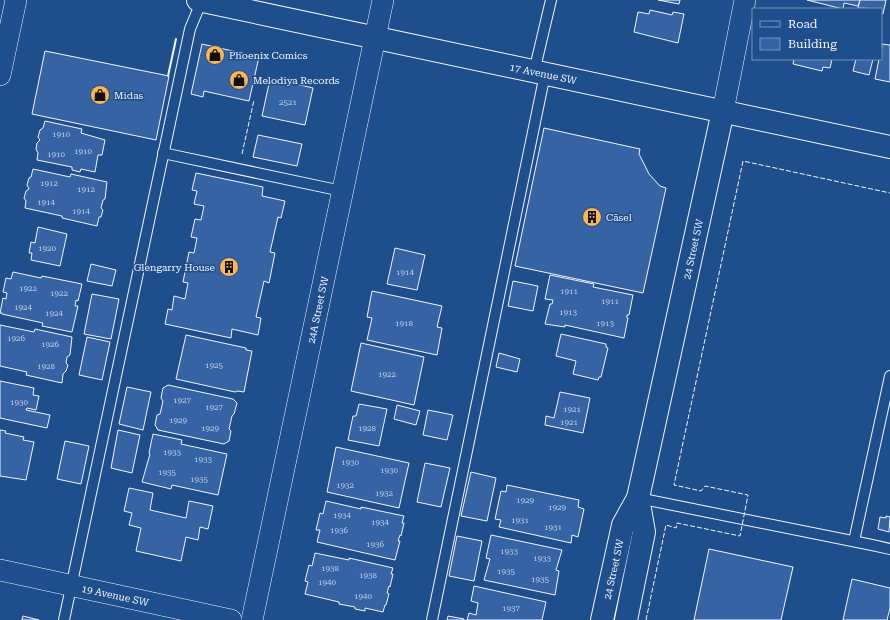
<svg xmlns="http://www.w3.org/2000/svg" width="890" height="620" viewBox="0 0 890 620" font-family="'Roboto Serif',serif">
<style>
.building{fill:#3563a3;stroke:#f2f6ff}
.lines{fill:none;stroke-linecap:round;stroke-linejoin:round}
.service-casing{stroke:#f2f6ff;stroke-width:12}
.minor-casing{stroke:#f2f6ff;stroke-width:22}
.tertiary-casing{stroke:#f2f6ff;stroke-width:24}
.secondary-casing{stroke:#f2f6ff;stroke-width:24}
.service{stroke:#1f4e8c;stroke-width:10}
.minor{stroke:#1f4e8c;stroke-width:21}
.tertiary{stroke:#1f4e8c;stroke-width:22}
.secondary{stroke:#1f4e8c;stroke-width:22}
.fence{stroke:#f2f6ff;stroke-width:1;stroke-dasharray:5 2;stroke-linecap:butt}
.wall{stroke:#f2f6ff;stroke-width:2}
.labels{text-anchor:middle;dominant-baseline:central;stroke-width:3;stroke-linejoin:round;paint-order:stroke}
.number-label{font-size:8px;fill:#c3d1e8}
.poi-label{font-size:10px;fill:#f2f6ff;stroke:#1f4e8c;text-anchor:start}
.street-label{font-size:10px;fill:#f2f6ff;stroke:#1f4e8c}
</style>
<rect width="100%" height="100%" fill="#1f4e8c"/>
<g class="building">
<path d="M 658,0 L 680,0 L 679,4 Z"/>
<path d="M 807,0 L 860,0 L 858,6 L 844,3 L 843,9 Z"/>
<path d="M 860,0 L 886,0 L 883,14 L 881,13 L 881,9 L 858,8 Z"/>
<path d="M 650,10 L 672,15 L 673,12 L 684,14 L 678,43 L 634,32 L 638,12 L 649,14 Z"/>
<path d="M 202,44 L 259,57 L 249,101 L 204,91 L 203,97 L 191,94 Z"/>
<path d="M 882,44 L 890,45 L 890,82 L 875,79 L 879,59 L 881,59 Z"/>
<path d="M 45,51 L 169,76 L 156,140 L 32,114 Z"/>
<path d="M 794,59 L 832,59 L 830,68 L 823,67 L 822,71 L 793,64 Z"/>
<path d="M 856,59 L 873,59 L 869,75 L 853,71 Z"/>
<path d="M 289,78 L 297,80 L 296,84 L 313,88 L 305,125 L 262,116 L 270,79 L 288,83 Z"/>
<path d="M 45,121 L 82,129 L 81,133 L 105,140 L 102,155 L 98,155 L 95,172 L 81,169 L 80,172 L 72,170 L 72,167 L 37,160 L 38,153 L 36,149 L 37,143 L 40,140 L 38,137 L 40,130 L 43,128 Z"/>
<path d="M 544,128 L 640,149 L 639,154 L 649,174 L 660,186 L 666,188 L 643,293 L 515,266 Z"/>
<path d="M 258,135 L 302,144 L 297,166 L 253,157 Z"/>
<path d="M 33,169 L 70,177 L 71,174 L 107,182 L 105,199 L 103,200 L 101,208 L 103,210 L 101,217 L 99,217 L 97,226 L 62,218 L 62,216 L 25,208 L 26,201 L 24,198 L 26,191 L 29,189 L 27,185 L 29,178 L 31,177 Z"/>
<path d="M 196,173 L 263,187 L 262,196 L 285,201 L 281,218 L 278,217 L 270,252 L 275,253 L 269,283 L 264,281 L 256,317 L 261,318 L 258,335 L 232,329 L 231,338 L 165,324 L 168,309 L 172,310 L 174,296 L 185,299 L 188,283 L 183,282 L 189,252 L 194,253 L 197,238 L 191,237 L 195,219 L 201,220 L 204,206 L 194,204 L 197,191 L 192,190 Z"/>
<path d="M 38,227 L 67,234 L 60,266 L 31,260 L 32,253 L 29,253 L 31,242 L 35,243 Z"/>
<path d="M 395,248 L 425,255 L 417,290 L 387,284 Z"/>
<path d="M 91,264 L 116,270 L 112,286 L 87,281 Z"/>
<path d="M 13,272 L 41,278 L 42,276 L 82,284 L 78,301 L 76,300 L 75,306 L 78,306 L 72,332 L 42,326 L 43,323 L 2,314 L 2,313 L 0,313 L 3,298 L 6,299 L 7,293 L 3,292 L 6,278 L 11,279 Z"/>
<path d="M 550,275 L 594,284 L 593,287 L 633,295 L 629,315 L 627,315 L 627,318 L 628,318 L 624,338 L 565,325 L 565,327 L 545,324 L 550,304 L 552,304 L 553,300 L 545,299 Z"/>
<path d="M 513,281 L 538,286 L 533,311 L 508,306 Z"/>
<path d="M 372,291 L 442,306 L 437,327 L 442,328 L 437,355 L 367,340 L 372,318 L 367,317 Z"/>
<path d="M 92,294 L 119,299 L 111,339 L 84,334 Z"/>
<path d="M 0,325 L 34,332 L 35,329 L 72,337 L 70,355 L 67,357 L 66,363 L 68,365 L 66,371 L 63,374 L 62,383 L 26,375 L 27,372 L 0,366 Z"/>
<path d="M 561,334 L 606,344 L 606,347 L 608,348 L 601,377 L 599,377 L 598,380 L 573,374 L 576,361 L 556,356 Z"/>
<path d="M 186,335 L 246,348 L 246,350 L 252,351 L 244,392 L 237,391 L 235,392 L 176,379 Z"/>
<path d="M 87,337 L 110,342 L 102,380 L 79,375 Z"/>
<path d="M 361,343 L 424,357 L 414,405 L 351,391 Z"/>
<path d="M 499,353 L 520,359 L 517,372 L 496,367 Z"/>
<path d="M 0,381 L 34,388 L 33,395 L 39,396 L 36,410 L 27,408 L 26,410 L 50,415 L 47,428 L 0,418 Z"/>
<path d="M 168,385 L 233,399 L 237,403 L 234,414 L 232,416 L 229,429 L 231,431 L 229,441 L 224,444 L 158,430 L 155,425 L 157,415 L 160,414 L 163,401 L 161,398 L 163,388 Z"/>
<path d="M 127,387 L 151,392 L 143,430 L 119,424 Z"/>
<path d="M 560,392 L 590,398 L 583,433 L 545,425 L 546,416 L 554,418 Z"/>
<path d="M 359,404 L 387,409 L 379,446 L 348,440 L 353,416 L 356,416 Z"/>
<path d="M 397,405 L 420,411 L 416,425 L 394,419 Z"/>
<path d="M 428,410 L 453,415 L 447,440 L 423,435 Z"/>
<path d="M 0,430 L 6,431 L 5,433 L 24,437 L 23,440 L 34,442 L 26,480 L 0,476 Z"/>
<path d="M 118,430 L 140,435 L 132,473 L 111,468 Z"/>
<path d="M 153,434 L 182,440 L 181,444 L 227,454 L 218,495 L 172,485 L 171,489 L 142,482 L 150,454 L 149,453 Z"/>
<path d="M 65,441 L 89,446 L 81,484 L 57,479 Z"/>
<path d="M 336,447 L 409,463 L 399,508 L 327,492 Z"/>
<path d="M 425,463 L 450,468 L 441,507 L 417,502 Z"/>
<path d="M 471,472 L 496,478 L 487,521 L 461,516 Z"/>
<path d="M 507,485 L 579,500 L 578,507 L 584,509 L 578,537 L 572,535 L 571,543 L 499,527 L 501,520 L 495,519 L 501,491 L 506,492 Z"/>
<path d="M 129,488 L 153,493 L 150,510 L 186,518 L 189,501 L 213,506 L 208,529 L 200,527 L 198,540 L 186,537 L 181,561 L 136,551 L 141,528 L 129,525 L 132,513 L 124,511 Z"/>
<path d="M 326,501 L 361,509 L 361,507 L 404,516 L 402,523 L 404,523 L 401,536 L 400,535 L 398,541 L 400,541 L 395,560 L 317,542 L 320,530 L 316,530 L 320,513 L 323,514 Z"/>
<path d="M 886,516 L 890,517 L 889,532 L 878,529 L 880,517 L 886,518 Z"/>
<path d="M 491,535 L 562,550 L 556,570 L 559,571 L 555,595 L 484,580 L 490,559 L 486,558 Z"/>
<path d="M 457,536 L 482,541 L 474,581 L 449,576 Z"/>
<path d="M 709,549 L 793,567 L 781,620 L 694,620 Z"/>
<path d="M 315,553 L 349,560 L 349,558 L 393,568 L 391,574 L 393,574 L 390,587 L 389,586 L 387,593 L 389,594 L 386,605 L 385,605 L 383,612 L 365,608 L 365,611 L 355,609 L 355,607 L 339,604 L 339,602 L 305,594 L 308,582 L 305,581 L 309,565 L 312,566 Z"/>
<path d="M 852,579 L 890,588 L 890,608 L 887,620 L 843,620 Z"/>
<path d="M 474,586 L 546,602 L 542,620 L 467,620 L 469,613 L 476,615 L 478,603 L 471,601 Z"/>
<path d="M 23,616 L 39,620 L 22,620 Z"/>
<path d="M 448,616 L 464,619 L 464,620 L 447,620 Z"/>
</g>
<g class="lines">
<defs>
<g id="service">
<path d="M 534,72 L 551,0"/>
<path d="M 163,153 L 342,191"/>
<path d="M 638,498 L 872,545 L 890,549"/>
<path d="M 854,541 L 890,376"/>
<path d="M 64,620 L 190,29 L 202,0"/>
<path d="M 432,620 L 545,74"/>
</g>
<g id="minor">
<path d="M 0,75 L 16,0"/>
<path d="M 723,111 L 745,0"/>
<path id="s1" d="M 0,570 L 231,620"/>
<path id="s2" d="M 252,620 L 383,0"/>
</g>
<g id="tertiary">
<path id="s3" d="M 602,620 L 623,525 L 638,498 L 723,111"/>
<path d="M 626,620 L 644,532 L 638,498"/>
</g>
<g id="secondary">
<path id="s4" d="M 198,0 L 890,147"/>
</g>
</defs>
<use href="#service" class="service-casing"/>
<use href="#minor" class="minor-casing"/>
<use href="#tertiary" class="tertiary-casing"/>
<use href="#secondary" class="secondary-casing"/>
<use href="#service" class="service"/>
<use href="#minor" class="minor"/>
<use href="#tertiary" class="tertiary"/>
<use href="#secondary" class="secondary"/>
<g class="fence">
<path d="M 242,154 L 254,100"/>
<path d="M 646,620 L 666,525 L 676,528 L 677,523 L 740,536 L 748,495 L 705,486 L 701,491 L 674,485 L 743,161 L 890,193"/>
</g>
<path class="wall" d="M 168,76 L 176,39"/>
</g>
<defs>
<symbol id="shop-disc" viewBox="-11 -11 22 22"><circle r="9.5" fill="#ffb74d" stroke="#1f4e8c"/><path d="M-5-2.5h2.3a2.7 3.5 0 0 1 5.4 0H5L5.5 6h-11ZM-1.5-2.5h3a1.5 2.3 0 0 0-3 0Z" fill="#111"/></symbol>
<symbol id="building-disc" viewBox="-11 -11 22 22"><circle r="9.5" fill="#ffb74d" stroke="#1f4e8c"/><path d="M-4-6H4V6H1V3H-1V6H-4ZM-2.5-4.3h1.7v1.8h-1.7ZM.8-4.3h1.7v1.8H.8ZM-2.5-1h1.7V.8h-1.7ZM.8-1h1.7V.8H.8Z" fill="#111"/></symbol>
</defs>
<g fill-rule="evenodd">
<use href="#shop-disc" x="204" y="44" width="22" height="22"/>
<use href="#shop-disc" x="228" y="69" width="22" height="22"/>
<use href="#shop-disc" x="89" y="84" width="22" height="22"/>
<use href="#building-disc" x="581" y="206" width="22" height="22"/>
<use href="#building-disc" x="218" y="256" width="22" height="22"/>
</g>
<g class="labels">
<g class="number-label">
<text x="288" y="102">2521</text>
<text x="61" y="134">1910</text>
<text x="83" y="151">1910</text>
<text x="56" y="154">1910</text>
<text x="49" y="183">1912</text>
<text x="86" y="189">1912</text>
<text x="46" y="202">1914</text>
<text x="81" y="211">1914</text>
<text x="47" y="248">1920</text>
<text x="405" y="272">1914</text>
<text x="28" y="288">1922</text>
<text x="569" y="291">1911</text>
<text x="59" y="293">1922</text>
<text x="610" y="301">1911</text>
<text x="23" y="307">1924</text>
<text x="568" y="312">1913</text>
<text x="54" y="313">1924</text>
<text x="404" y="323">1918</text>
<text x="605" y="323">1913</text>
<text x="16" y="338">1926</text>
<text x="50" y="344">1926</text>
<text x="214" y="365">1925</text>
<text x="46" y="366">1928</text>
<text x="387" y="374">1922</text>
<text x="182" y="400">1927</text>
<text x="19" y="402">1930</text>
<text x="214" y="407">1927</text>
<text x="572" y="409">1921</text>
<text x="178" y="420">1929</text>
<text x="569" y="422">1921</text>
<text x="210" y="428">1929</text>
<text x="367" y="428">1928</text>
<text x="172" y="452">1933</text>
<text x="203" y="459">1933</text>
<text x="350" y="462">1930</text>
<text x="389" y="470">1930</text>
<text x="167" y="472">1935</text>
<text x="199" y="479">1935</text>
<text x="345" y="485">1932</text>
<text x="384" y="493">1932</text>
<text x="525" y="500">1929</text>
<text x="557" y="507">1929</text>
<text x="342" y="515">1934</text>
<text x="520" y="520">1931</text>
<text x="380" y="522">1934</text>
<text x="553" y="527">1931</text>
<text x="339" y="530">1936</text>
<text x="375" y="544">1936</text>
<text x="509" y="551">1933</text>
<text x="542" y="558">1933</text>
<text x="330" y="568">1938</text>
<text x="506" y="571">1935</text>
<text x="368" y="575">1938</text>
<text x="540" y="579">1935</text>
<text x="327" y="582">1940</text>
<text x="363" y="596">1940</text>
<text x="511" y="608">1937</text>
</g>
<g class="poi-label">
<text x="229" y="55">Phoenix Comics</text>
<text x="253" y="80">Melodiya Records</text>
<text x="114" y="95">Midas</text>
<text x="606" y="217">Cāsel</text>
<text x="215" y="267" text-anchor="end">Glengarry House</text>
</g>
<g class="street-label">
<text stroke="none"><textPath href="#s4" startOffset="353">17 Avenue SW</textPath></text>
<text stroke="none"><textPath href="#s3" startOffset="383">24 Street SW</textPath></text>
<text stroke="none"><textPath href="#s2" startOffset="317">24A Street SW</textPath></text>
<text stroke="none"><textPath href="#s3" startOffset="52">24 Street SW</textPath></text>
<text stroke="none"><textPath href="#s1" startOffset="118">19 Avenue SW</textPath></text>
</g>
</g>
<rect x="752" y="8" width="130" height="52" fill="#1f4e8c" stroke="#7391ba"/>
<rect x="760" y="21" width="20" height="6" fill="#1f4e8c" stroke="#7391ba"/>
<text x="788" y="28" font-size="12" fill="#f2f6ff">Road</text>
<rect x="760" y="38" width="20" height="12" fill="#3563a3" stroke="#7391ba"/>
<text x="788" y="48" font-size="12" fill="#f2f6ff">Building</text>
</svg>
